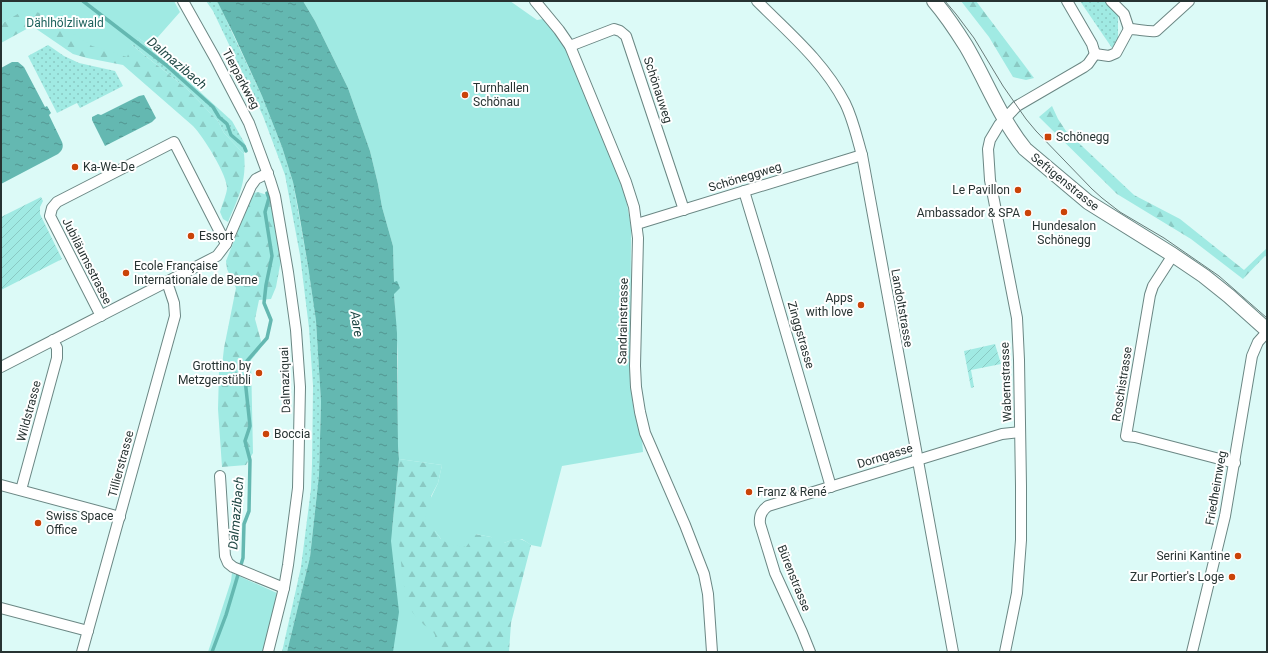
<svg xmlns="http://www.w3.org/2000/svg" width="1268" height="653" viewBox="0 0 1268 653" font-family="Roboto,sans-serif">
<style>
.grass{fill:url(#grass-dots)}
.forest{fill:url(#forest-firs)}
.park{fill:#a0eae3}
.garden{fill:url(#garden-furrows)}
.water{fill:url(#water-ripples)}
.lines{fill:none;stroke-linecap:round;stroke-linejoin:round}
.stream{stroke:#64b8b1;stroke-width:3.5}
.street-casing{stroke:#6b8784;stroke-width:12}
.secondary-casing{stroke:#6b8784;stroke-width:16}
.street{stroke:#fff;stroke-width:10}
.secondary{stroke:#fff;stroke-width:14}
.tram{stroke:#697c7a;stroke-width:1}
.poi-dot{fill:#ca4308;stroke:#fff;stroke-width:1.5}
.labels{text-anchor:middle;dominant-baseline:central;stroke-width:4;stroke-linejoin:round;paint-order:stroke}
.park-label{font-size:12px;fill:#1e635e;stroke:#fff}
.street-label{font-size:12px;fill:#273332;stroke:#fff}
.poi-label{font-size:12px;fill:#273332;stroke:#fff;text-anchor:start}
.water-label{font-size:13px;font-style:italic;fill:#214845;stroke:#fff}
</style>
<defs>
<pattern id="grass-dots" width="8" height="8" patternUnits="userSpaceOnUse"><rect width="8" height="8" fill="#a0eae3"/><path d="M2 2h.1M6 6h.1" fill="none" stroke="#8ac9c3" stroke-width="1.8" stroke-linecap="round"/></pattern>
<pattern id="forest-firs" width="22" height="20" patternUnits="userSpaceOnUse"><rect width="22" height="20" fill="#a0eae3"/><path d="M5 1l3.5 6h-7zM16 11l3.5 6h-7z" fill="#8ac9c3"/></pattern>
<pattern id="garden-furrows" width="10" height="10" patternUnits="userSpaceOnUse"><rect width="10" height="10" fill="#a0eae3"/><path d="M-1 1l2-2M0 10L10 0M9 11l2-2" fill="none" stroke="#8ac9c3"/></pattern>
<pattern id="water-ripples" width="26" height="14" patternUnits="userSpaceOnUse"><rect width="26" height="14" fill="#64b8b1"/><path d="M2 4q2-2 4 0t4 0M15 11q2-2 4 0t4 0" fill="none" stroke="#529691"/></pattern>
</defs>
<rect width="100%" height="100%" fill="#dcfaf7"/>
<g class="grass">
<path d="M 206,1 L 217,1 L 223,13 L 262,96 L 282,147 L 293,182 L 308,266 L 316,321 L 321,402 L 319,475 L 310,557 L 287,652 L 282,652 L 301,567 L 311,489 L 312,464 L 313,386 L 309,328 L 300,255 L 285,175 L 263,116 L 213,11 Z"/>
<path d="M 1080,1 L 1108,1 L 1118,11 L 1118,38 L 1112,48 Z"/>
<path d="M 123,27 L 150,46 L 232,121 L 245,144 L 244,154 L 224,133 L 218,121 L 187,89 L 111,28 Z"/>
<path d="M 48,45 L 64,56 L 79,63 L 115,71 L 123,86 L 80,108 L 77,103 L 57,113 L 28,56 Z"/>
</g>
<g class="forest">
<path d="M 1,1 L 73,1 L 127,41 L 187,89 L 218,121 L 224,133 L 244,154 C 247,182 238,198 228,222 L 223,219 L 220,212 C 222,205 226,196 227,189 C 228,176 203,136 193,126 L 123,65 L 87,58 L 73,54 L 32,26 L 1,43 L 1,24 L 12,17 Z"/>
<path d="M 961,1 L 976,1 L 1034,78 L 1026,80 L 1013,77 L 989,37 Z"/>
<path d="M 1052,106 L 1058,119 L 1066,131 L 1134,195 L 1180,219 L 1244,270 L 1267,248 L 1267,257 L 1265,256 L 1243,279 L 1191,239 L 1117,194 L 1039,117 Z"/>
<path d="M 258,192 L 270,196 L 281,260 L 276,287 L 271,299 L 259,300 L 255,319 L 261,341 L 260,349 L 251,360 L 253,453 L 246,465 L 222,467 L 218,409 L 219,372 L 222,366 L 224,348 L 236,288 L 227,269 L 226,261 L 251,198 L 254,193 Z"/>
<path d="M 399,459 L 442,465 L 438,483 L 431,496 L 435,531 L 441,539 L 475,534 L 491,537 L 504,543 C 516,538 520,537 531,545 L 511,623 L 509,652 L 393,652 L 391,541 Z"/>
</g>
<g class="park">
<path d="M 1,1 L 174,1 L 180,12 L 150,46 L 137,37 L 132,44 L 127,57 L 92,46 L 43,14 L 26,9 L 1,24 Z"/>
<path d="M 303,1 L 510,1 L 537,20 L 543,19 L 562,42 L 573,64 L 623,187 L 626,199 L 631,226 L 631,238 L 630,382 L 634,412 L 642,439 L 643,452 L 562,466 L 541,547 L 531,545 L 522,539 L 512,540 L 504,543 L 495,543 L 491,537 L 475,534 L 466,547 L 451,545 L 441,539 L 435,531 L 425,523 L 427,506 L 438,483 L 442,465 L 399,459 L 398,446 L 398,357 L 394,293 L 393,246 L 382,207 L 378,184 L 370,151 L 348,88 L 315,21 Z"/>
<path d="M 398,524 L 400,555 L 406,601 L 413,613 L 424,625 L 432,630 L 435,635 L 435,638 L 432,651 L 432,652 L 352,652 L 375,544 Z"/>
<path d="M 232,573 L 277,593 L 264,652 L 208,652 L 231,581 Z"/>
</g>
<g class="garden">
<path d="M 41,197 L 43,201 L 40,207 L 40,214 L 62,259 L 1,290 L 1,217 Z"/>
<path d="M 995,344 L 1001,364 L 971,370 L 974,387 L 971,388 L 964,351 Z"/>
</g>
<g class="water">
<path d="M 217,1 L 303,1 L 315,21 L 348,88 L 370,151 L 378,184 L 382,207 L 393,246 L 394,282 L 397,281 L 400,288 L 394,294 L 397,333 L 398,446 L 399,459 L 391,541 L 399,612 L 393,652 L 287,652 L 310,557 L 319,475 L 321,402 L 316,321 L 308,266 L 298,207 L 293,182 L 282,147 L 262,96 L 234,35 Z"/>
<path d="M 12,62 L 18,62 L 24,67 L 45,107 L 47,106 L 51,113 L 49,115 L 62,142 C 64,147 62,151 58,154 L 1,184 L 1,68 Z"/>
<path d="M 144,95 L 156,118 L 152,122 L 105,146 L 92,120 L 92,117 L 98,114 L 101,115 L 139,96 Z"/>
</g>
<g class="lines">
<g class="stream">
<path d="M 83,1 L 166,65 L 213,107 L 219,117 L 227,124 L 231,135 L 244,146 L 246,151"/>
<path d="M 212,652 L 226,615 L 243,558 L 244,524 L 249,511 L 250,460 L 245,441 L 250,426 L 245,379 L 247,361 L 267,338 L 271,320 L 264,303 L 266,285 L 272,256 L 265,212 L 269,198 L 267,193"/>
</g>
<defs>
<g id="street">
<path d="M 183,1 L 215,58 L 249,123 L 270,180 L 275,196 L 288,272 L 296,330 L 300,387 L 298,488 L 288,565 L 284,588 L 268,652"/>
<path d="M 535,1 L 559,30 L 570,46 L 626,182 L 634,207 L 638,238 L 635,366 L 636,387 L 640,412 L 645,433 L 685,525 L 704,574 L 708,594 L 712,652"/>
<path d="M 757,1 C 788,32 824,62 845,103 C 853,119 857,138 862,155 L 953,652"/>
<path d="M 1067,1 L 1092,44 L 1095,54"/>
<path d="M 1111,1 L 1124,14 L 1129,29"/>
<path d="M 570,46 L 614,29 L 620,31 L 626,36 L 684,210"/>
<path d="M 1095,54 L 1109,56 L 1116,53 L 1129,29 C 1138,29 1147,32 1156,31 L 1189,1"/>
<path d="M 744,191 L 764,257 L 831,487"/>
<path d="M 637,224 L 862,155"/>
<path d="M 1173,255 L 1153,286 L 1150,295 L 1126,436 L 1135,437 L 1235,463"/>
<path d="M 101,316 L 50,216 L 52,208 L 57,202 L 174,142 L 226,244"/>
<path d="M 1,367 L 217,256 L 226,244 L 251,186 L 256,179 L 268,173"/>
<path d="M 220,476 L 225,556 L 228,563 L 233,567 L 284,588"/>
<path d="M 1,485 L 120,517"/>
<path d="M 21,490 L 57,358 L 57,348 L 53,340"/>
<path d="M 1,608 L 88,631"/>
<path d="M 82,652 L 175,316 L 174,303 L 167,282"/>
<path d="M 810,652 L 802,632 L 775,573 L 760,524 C 759,516 762,510 768,506 L 1002,434 L 1020,432"/>
<path d="M 1005,652 L 1017,593 L 1021,540 L 1021,486 L 1019,360 L 1017,318 L 990,180 L 988,149 L 990,140 L 999,125 L 1017,106 L 1084,67 L 1088,64 L 1095,54"/>
<path d="M 1192,652 L 1225,516 L 1252,356 L 1258,342 L 1267,332"/>
</g>
<path id="secondary" d="M 934,1 C 946,15 956,30 966,46 C 986,80 1000,118 1025,149 L 1088,202 L 1173,255 L 1204,276 L 1229,296 L 1267,330"/>
</defs>
<use href="#street" class="street-casing"/>
<use href="#secondary" class="secondary-casing"/>
<use href="#street" class="street"/>
<use href="#secondary" class="secondary"/>
<path class="tram" d="M 945,1 L 956,14 L 974,38 L 1003,86 L 1026,119 L 1036,131 L 1092,189 L 1102,198 L 1120,212 L 1164,238 L 1219,276 L 1267,318"/>
</g>
<g class="poi-dot">
<circle cx="465" cy="95" r="4"/>
<rect x="1044" y="133" width="8" height="8" rx="2"/>
<circle cx="75" cy="167" r="4"/>
<circle cx="1018" cy="190" r="4"/>
<circle cx="1064" cy="212" r="4"/>
<circle cx="1028" cy="213" r="4"/>
<circle cx="191" cy="236" r="4"/>
<circle cx="126" cy="273" r="4"/>
<circle cx="861" cy="305" r="4"/>
<circle cx="259" cy="373" r="4"/>
<circle cx="266" cy="434" r="4"/>
<circle cx="749" cy="492" r="4"/>
<circle cx="38" cy="523" r="4"/>
<circle cx="1238" cy="556" r="4"/>
<circle cx="1232" cy="577" r="4"/>
</g>
<g class="labels">
<g class="park-label">
<text x="65" y="23">Dählhölzliwald</text>
</g>
<g class="street-label">
<text transform="translate(241 79) rotate(62)">Tierparkweg</text>
<text transform="translate(658 90) rotate(72)">Schönauweg</text>
<text transform="translate(745 177) rotate(-17)">Schöneggweg</text>
<text transform="translate(1065 182) rotate(39)">Seftigenstrasse</text>
<text transform="translate(87 261) rotate(63)">Jubiläumsstrasse</text>
<text transform="translate(902 308) rotate(80)">Landoltstrasse</text>
<text transform="translate(623 321) rotate(-89)">Sandrainstrasse</text>
<text transform="translate(801 335) rotate(74)">Zinggstrasse</text>
<text transform="translate(285 380) rotate(-92)">Dalmaziquai</text>
<text transform="translate(1006 382) rotate(-92)">Wabernstrasse</text>
<text transform="translate(1122 384) rotate(-81)">Roschistrasse</text>
<text transform="translate(29 411) rotate(-75)">Wildstrasse</text>
<text transform="translate(885 456) rotate(-17)">Dorngasse</text>
<text transform="translate(121 464) rotate(-75)">Tillierstrasse</text>
<text transform="translate(1216 488) rotate(-80)">Friedheimweg</text>
<text transform="translate(794 578) rotate(68)">Bürenstrasse</text>
</g>
<g class="poi-label">
<text x="473" y="88">Turnhallen<tspan x="473" dy="14">Schönau</tspan></text>
<text x="1056" y="137">Schönegg</text>
<text x="83" y="167">Ka-We-De</text>
<text x="1010" y="190" text-anchor="end">Le Pavillon</text>
<text x="1020" y="213" text-anchor="end">Ambassador &amp; SPA</text>
<text x="1064" y="226" text-anchor="middle">Hundesalon<tspan x="1064" dy="14">Schönegg</tspan></text>
<text x="199" y="236">Essort</text>
<text x="134" y="266">Ecole Française<tspan x="134" dy="14">Internationale de Berne</tspan></text>
<text x="853" y="298" text-anchor="end">Apps<tspan x="853" dy="14">with love</tspan></text>
<text x="251" y="366" text-anchor="end">Grottino by<tspan x="251" dy="14">Metzgerstübli</tspan></text>
<text x="274" y="434">Boccia</text>
<text x="757" y="492">Franz &amp; René</text>
<text x="46" y="516">Swiss Space<tspan x="46" dy="14">Office</tspan></text>
<text x="1230" y="556" text-anchor="end">Serini Kantine</text>
<text x="1224" y="577" text-anchor="end">Zur Portier's Loge</text>
</g>
<g class="water-label">
<text transform="translate(177 63) rotate(40)">Dalmazibach</text>
<text transform="translate(357 324) rotate(81)">Aare</text>
<text transform="translate(236 513) rotate(-85)">Dalmazibach</text>
</g>
</g>
<rect width="1268" height="653" fill="none" stroke="#273332" stroke-width="4"/>
</svg>
